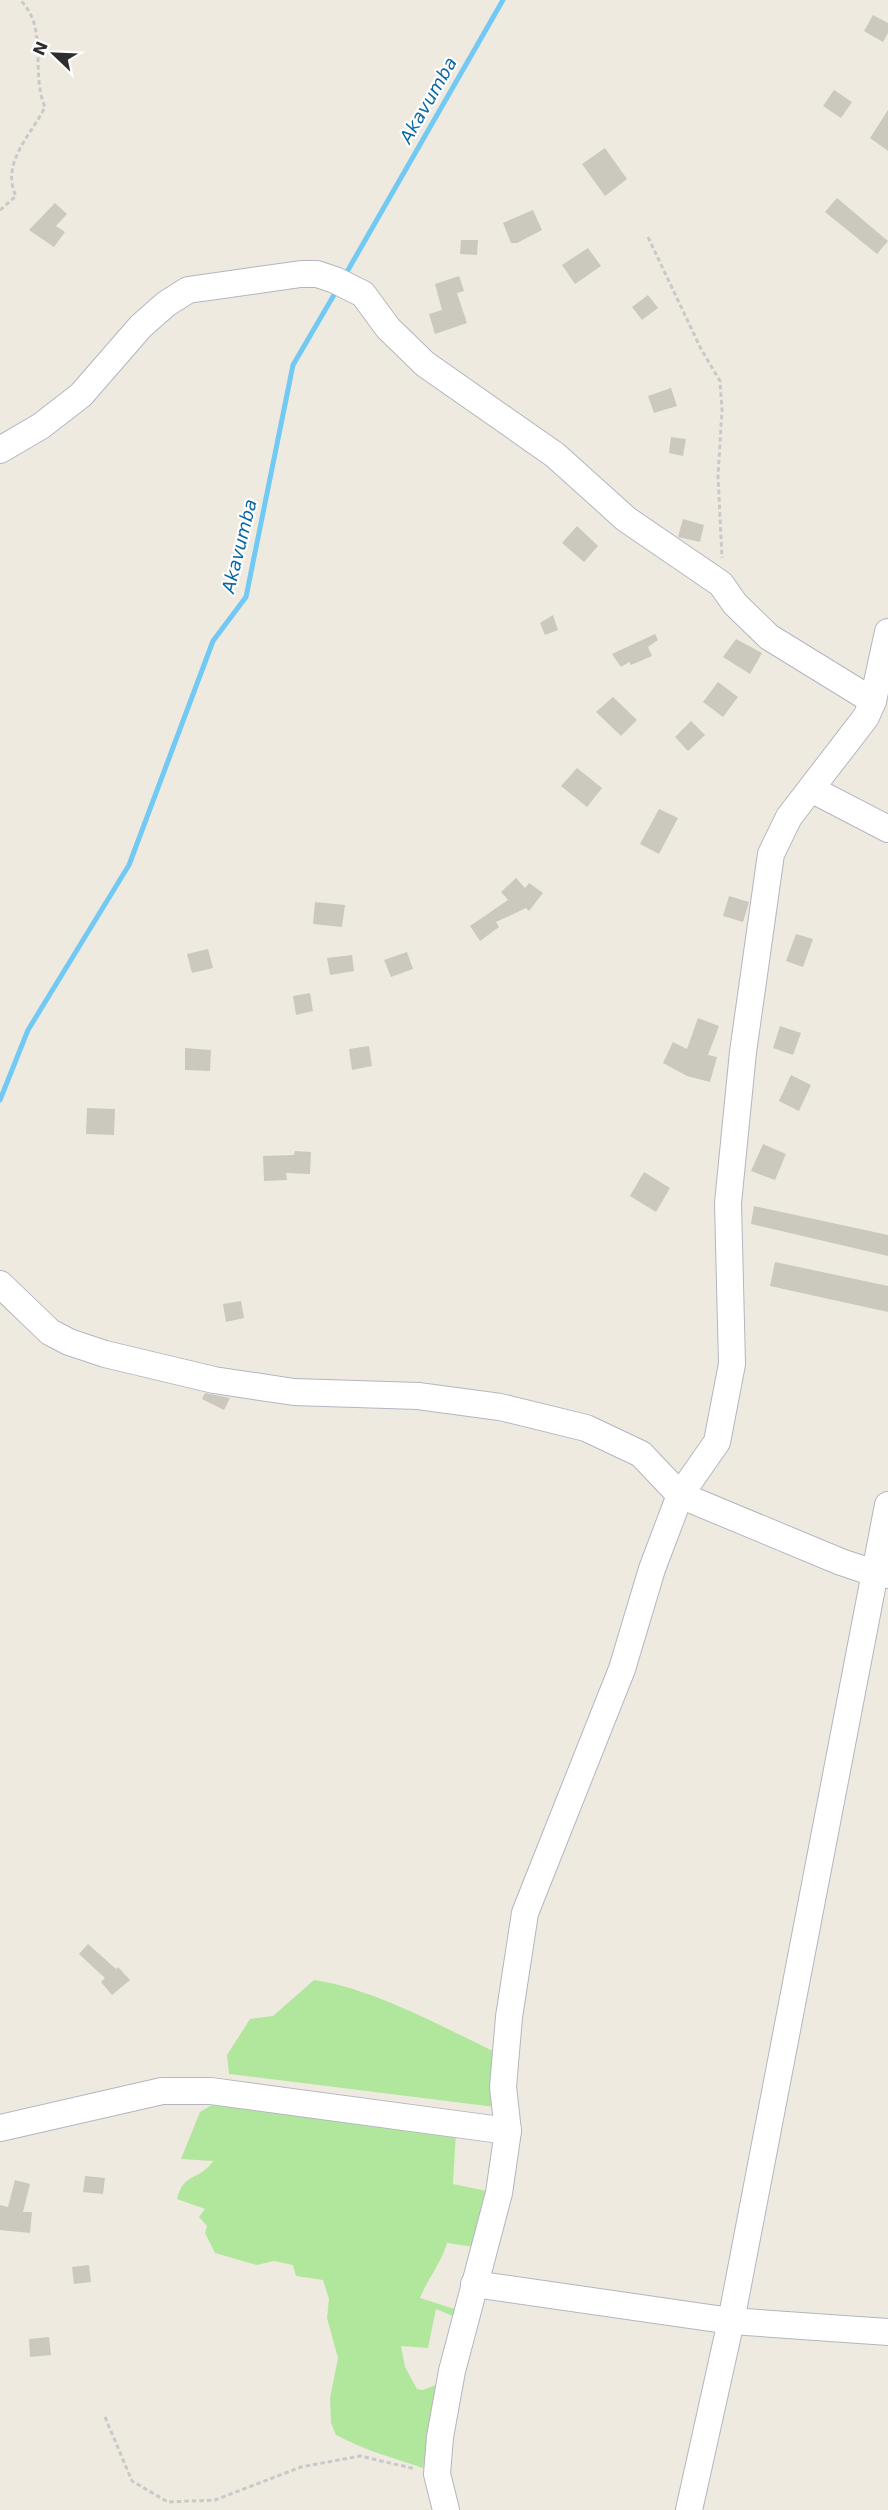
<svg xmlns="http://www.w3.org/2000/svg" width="888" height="2510" viewBox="0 0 888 2510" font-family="'DejaVu Sans',sans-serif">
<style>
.green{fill:#b1e79c}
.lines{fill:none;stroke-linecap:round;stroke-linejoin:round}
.stream{stroke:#72c9f3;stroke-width:5}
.building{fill:#cbc8be}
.minor-casing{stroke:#b4b5c1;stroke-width:28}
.path{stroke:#c9c9c9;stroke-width:3;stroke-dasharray:4.5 3;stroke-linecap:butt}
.minor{stroke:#fff;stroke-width:26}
.labels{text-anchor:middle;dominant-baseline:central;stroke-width:4.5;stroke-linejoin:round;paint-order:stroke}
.water-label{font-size:18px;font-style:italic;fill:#0967a6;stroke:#fff}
</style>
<rect width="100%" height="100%" fill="#efeae0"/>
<g class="green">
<path d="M 314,1980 C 372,1988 443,2027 497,2053 L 495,2107 L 229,2074 L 227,2055 L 250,2019 L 273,2016 Z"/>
<path d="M 220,2100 L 456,2132 L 453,2184 L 492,2192 L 475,2247 L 447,2243 C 441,2264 428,2278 420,2298 L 461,2311 L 460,2319 L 436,2309 L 428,2348 L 401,2346 L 405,2367 L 417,2389 L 423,2390 L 440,2383 L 423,2468 C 393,2458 364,2450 336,2435 L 331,2423 L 330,2398 L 338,2358 L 327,2318 L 329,2299 L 323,2280 L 296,2276 L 293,2265 L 274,2261 L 257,2265 L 215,2253 L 205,2233 L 207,2226 L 199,2217 L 205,2209 L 177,2199 C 183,2172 200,2181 213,2161 L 181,2159 L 200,2112 Z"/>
</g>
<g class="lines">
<g class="stream">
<path d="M 344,277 L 503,0"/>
<path d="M 0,1100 L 28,1030 L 129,865 L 213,641 L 246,597 L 293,365 L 338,288"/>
</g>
</g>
<g class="building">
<path d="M 873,15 L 888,23 L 888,33 L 883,42 L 864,31 Z"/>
<path d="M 834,90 L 852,102 L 841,118 L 823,106 Z"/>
<path d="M 888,110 L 888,151 L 870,138 Z"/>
<path d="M 605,148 L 627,179 L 605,196 L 582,164 Z"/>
<path d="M 837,198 L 888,241 L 877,254 L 825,212 Z"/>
<path d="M 55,203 L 67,214 L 56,226 L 65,232 L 54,247 L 29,230 Z"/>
<path d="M 533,210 L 542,230 L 517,243 L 511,243 L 503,223 Z"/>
<path d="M 461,240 L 478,240 L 477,255 L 460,254 Z"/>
<path d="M 588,248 L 601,266 L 575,284 L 562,265 Z"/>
<path d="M 459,276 L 464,291 L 457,293 L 467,323 L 435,334 L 429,314 L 442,310 L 435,284 Z"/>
<path d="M 648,295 L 658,308 L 642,320 L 632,307 Z"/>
<path d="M 671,388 L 677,406 L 654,413 L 648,396 Z"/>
<path d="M 671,437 L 686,439 L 683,456 L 669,453 Z"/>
<path d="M 683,519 L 704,525 L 700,542 L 678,537 Z"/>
<path d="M 577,526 L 598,546 L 584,562 L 562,543 Z"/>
<path d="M 553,615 L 558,630 L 545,635 L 540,623 Z"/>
<path d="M 655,634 L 658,640 L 648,647 L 652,656 L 631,665 L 629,662 L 621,667 L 612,654 Z"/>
<path d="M 736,639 L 762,653 L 750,674 L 723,657 Z"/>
<path d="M 718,682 L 738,697 L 723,717 L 703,702 Z"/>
<path d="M 613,697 L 637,720 L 621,736 L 596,712 Z"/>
<path d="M 691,721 L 705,735 L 688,751 L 675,737 Z"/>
<path d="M 577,768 L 602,788 L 587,807 L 561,786 Z"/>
<path d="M 659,809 L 678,818 L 659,854 L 640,844 Z"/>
<path d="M 516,878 L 525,888 L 529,883 L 543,893 L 529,911 L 526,908 L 496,922 L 499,927 L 480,941 L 470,926 L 508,900 L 501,892 Z"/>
<path d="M 729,896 L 749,902 L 743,922 L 723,916 Z"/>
<path d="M 315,902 L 345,905 L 342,927 L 313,924 Z"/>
<path d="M 796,934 L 813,939 L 803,967 L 786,961 Z"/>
<path d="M 208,949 L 213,968 L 192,973 L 187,954 Z"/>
<path d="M 407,952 L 413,969 L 391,977 L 384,960 Z"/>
<path d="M 352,955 L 354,971 L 330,975 L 327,958 Z"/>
<path d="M 310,993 L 313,1011 L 296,1015 L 293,996 Z"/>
<path d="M 698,1018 L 719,1026 L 708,1055 L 717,1057 L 710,1082 L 687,1076 L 663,1063 L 673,1042 L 687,1049 Z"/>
<path d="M 780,1026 L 801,1033 L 793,1055 L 773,1048 Z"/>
<path d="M 369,1046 L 372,1066 L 352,1070 L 349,1049 Z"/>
<path d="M 185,1048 L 211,1050 L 210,1071 L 185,1070 Z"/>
<path d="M 791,1075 L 811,1085 L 799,1111 L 779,1101 Z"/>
<path d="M 87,1108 L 115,1109 L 114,1135 L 86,1134 Z"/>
<path d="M 763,1144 L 786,1154 L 775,1180 L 751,1171 Z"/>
<path d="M 295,1151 L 311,1152 L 310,1174 L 286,1173 L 287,1180 L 264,1181 L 263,1156 L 294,1155 Z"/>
<path d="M 644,1172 L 670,1188 L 656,1212 L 630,1196 Z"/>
<path d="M 754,1206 L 888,1235 L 888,1256 L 751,1224 Z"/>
<path d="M 775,1262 L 888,1286 L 888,1312 L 770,1286 Z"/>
<path d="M 241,1301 L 244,1318 L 226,1322 L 223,1304 Z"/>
<path d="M 205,1393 L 230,1398 L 224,1410 L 202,1399 Z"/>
<path d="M 88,1944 L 116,1969 L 118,1967 L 130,1980 L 112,1995 L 101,1982 L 105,1978 L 79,1954 Z"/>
<path d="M 85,2176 L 105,2178 L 103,2194 L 83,2192 Z"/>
<path d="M 15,2180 L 30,2184 L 23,2212 L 32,2212 L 30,2233 L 0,2230 L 0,2205 L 8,2207 Z"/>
<path d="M 89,2265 L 91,2282 L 74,2284 L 72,2267 Z"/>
<path d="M 49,2337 L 51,2355 L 30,2357 L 29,2339 Z"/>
</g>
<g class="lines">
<defs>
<g id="minor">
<path d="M 0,450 L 41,426 L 81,395 L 141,326 L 166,304 L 188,290 L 301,274 L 317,274 L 335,280 L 363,294 L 388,328 L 425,364 L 555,455 L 626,519 L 721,584 L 735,604 L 769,637 L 873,701"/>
<path d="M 811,789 L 888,829"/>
<path d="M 0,1284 L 50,1332 L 69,1342 L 105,1354 L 214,1380 L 294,1392 L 418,1396 L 500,1407 L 586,1428 L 641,1454 L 680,1495 L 841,1562 L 874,1573 L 888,1575"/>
<path d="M 0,2128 L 162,2091 L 211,2091 L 508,2131"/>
<path d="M 474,2284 L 731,2321 L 888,2332"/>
<path d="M 446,2510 L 437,2474 L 440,2437 L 452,2371 L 499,2193 L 508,2131 L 503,2087 L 509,2017 L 525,1913 L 622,1669 L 652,1569 L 680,1495 L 717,1442 L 732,1364 L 728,1203 L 743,1052 L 771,854 L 789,817 L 866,717 L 873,701 L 888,632"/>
<path d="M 689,2510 L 731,2321 L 888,1505"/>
</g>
</defs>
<use href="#minor" class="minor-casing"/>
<g class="path">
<path d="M 0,210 L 16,196 C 0,163 32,134 45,107 C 30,72 49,27 20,0"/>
<path d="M 648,237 L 701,349 L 720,381 L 722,410 L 718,476 L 722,558"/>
<path d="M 105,2417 L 132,2481 L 168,2502 L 215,2500 L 301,2467 L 360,2456 L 416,2469"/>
</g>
<use href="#minor" class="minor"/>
</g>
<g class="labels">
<g class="water-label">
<text transform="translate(428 100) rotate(-60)">Akavumba</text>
<text transform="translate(239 546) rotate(-76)">Akavumba</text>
</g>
</g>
<g transform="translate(54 54) rotate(293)" stroke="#ffffff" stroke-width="4.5" paint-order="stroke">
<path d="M0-4.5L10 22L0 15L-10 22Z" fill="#2e2e2e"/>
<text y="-9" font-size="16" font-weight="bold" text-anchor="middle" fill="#2e2e2e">N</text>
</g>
</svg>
